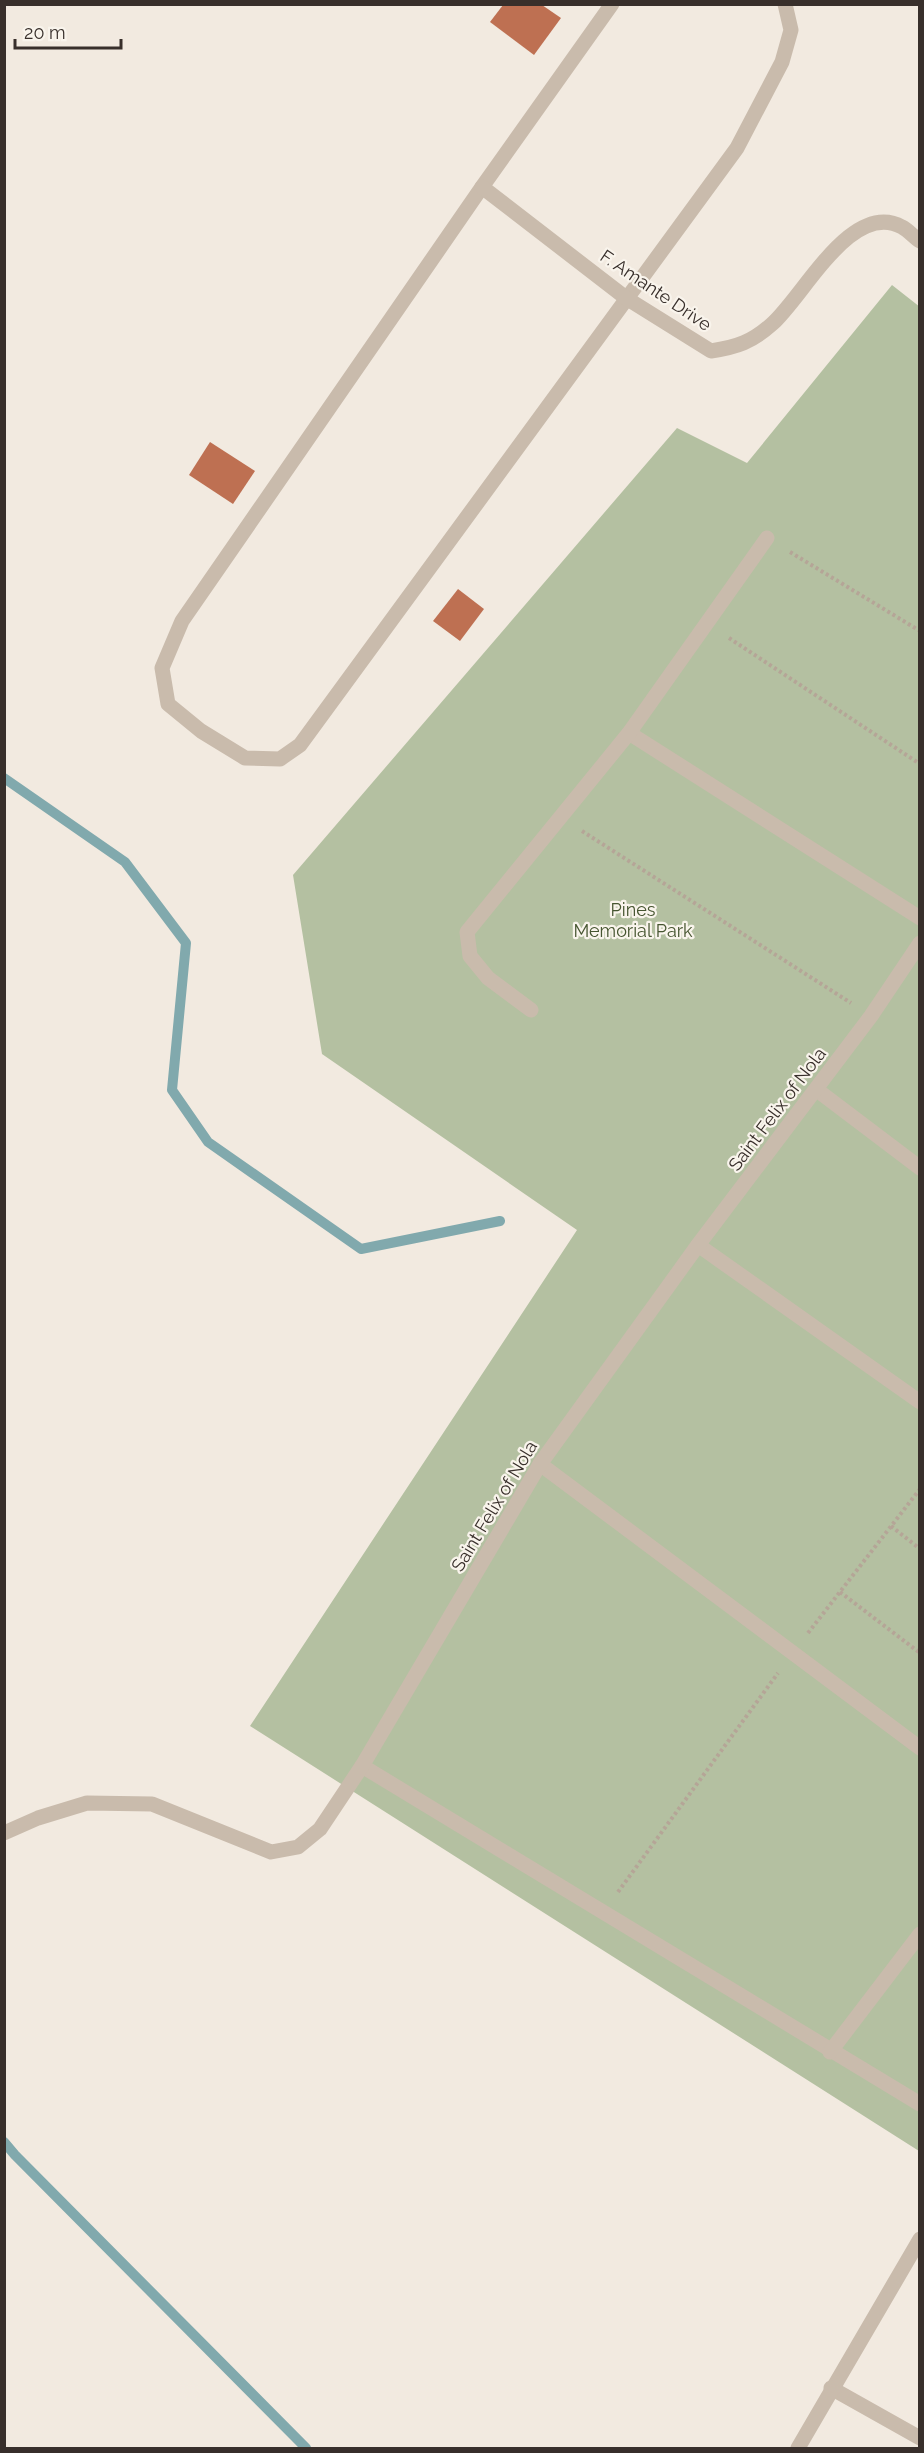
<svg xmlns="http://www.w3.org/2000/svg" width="924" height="2453" viewBox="0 0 924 2453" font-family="Raleway,sans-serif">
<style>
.green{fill:#b4c0a1}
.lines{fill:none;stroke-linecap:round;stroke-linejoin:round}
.stream{stroke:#81a9ad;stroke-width:10}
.building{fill:#be7052}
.path{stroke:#b5a597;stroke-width:4;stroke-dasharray:3 3;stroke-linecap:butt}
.minor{stroke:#c9bbac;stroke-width:15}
.labels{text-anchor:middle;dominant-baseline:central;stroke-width:4.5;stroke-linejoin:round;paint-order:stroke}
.street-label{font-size:18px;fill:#382f2b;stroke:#f9f4ec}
.park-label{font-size:18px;fill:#465530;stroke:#f9f4ec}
</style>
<rect width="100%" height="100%" fill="#f2eae0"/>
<path class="green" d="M 892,285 L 920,307 L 919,2151 L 250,1726 L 577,1230 L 322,1054 L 293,875 L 677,428 L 747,463 Z"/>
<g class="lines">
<g class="stream">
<path d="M 4,778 L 125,862 L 186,943 L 172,1090 L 208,1142 L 361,1249 L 500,1221"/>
<path d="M 4,2142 L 15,2155 L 306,2448"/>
</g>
</g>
<g class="building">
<path d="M 503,5 L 542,5 L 561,18 L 534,55 L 490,22 Z"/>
<path d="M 210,442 L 255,471 L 233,504 L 189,475 Z"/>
<path d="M 458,589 L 484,609 L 460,641 L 433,621 Z"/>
</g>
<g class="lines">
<g class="path">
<path d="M 790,552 L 920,631"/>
<path d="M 729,638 L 920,764"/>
<path d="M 582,831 L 851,1003"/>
<path d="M 891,1526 L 920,1549"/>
<path d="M 840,1592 L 920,1653"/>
<path d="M 808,1633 L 920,1489"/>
<path d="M 618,1892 L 778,1673"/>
</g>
<g class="minor">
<path d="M 612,4 L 482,187 L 182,621 L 162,668 L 168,704 L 201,731 L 245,758 L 280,759 L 300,745 L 737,148 L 782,62 L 791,30 L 785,4"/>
<path d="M 482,187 L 626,298 L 711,351 C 737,347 752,342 772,324 C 803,297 852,199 902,227 C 908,230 914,237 920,241"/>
<path d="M 629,733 L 920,918"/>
<path d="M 531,1010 L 488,978 L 470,956 L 467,932 L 629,733 L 767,538"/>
<path d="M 817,1090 L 920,1168"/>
<path d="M 698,1245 L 920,1402"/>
<path d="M 540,1464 L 920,1748"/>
<path d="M 362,1766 L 920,2104"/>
<path d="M 4,1833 L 38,1818 L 87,1803 L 152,1804 L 271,1852 L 298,1847 L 320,1829 L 362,1766 L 540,1464 L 698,1245 L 871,1016 L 920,943"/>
<path d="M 830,2052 L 920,1934"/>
<path d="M 831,2388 L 920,2438"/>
<path d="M 798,2448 L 920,2239"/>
</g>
</g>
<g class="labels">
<g class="street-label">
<text transform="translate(656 290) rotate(34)">F. Amante Drive</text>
<text transform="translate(777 1109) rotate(-53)">Saint Felix of Nola</text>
<text transform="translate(494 1506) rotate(-59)">Saint Felix of Nola</text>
</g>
<g class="park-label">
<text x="633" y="909">Pines<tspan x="633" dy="21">Memorial Park</tspan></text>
</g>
</g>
<rect width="924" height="2453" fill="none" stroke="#382f2b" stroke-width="12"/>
<path d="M15 39v9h106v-9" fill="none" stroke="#382f2b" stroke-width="3"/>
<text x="24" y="39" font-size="18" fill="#382f2b" stroke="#f9f4ec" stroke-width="4.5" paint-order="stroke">20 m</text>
</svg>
